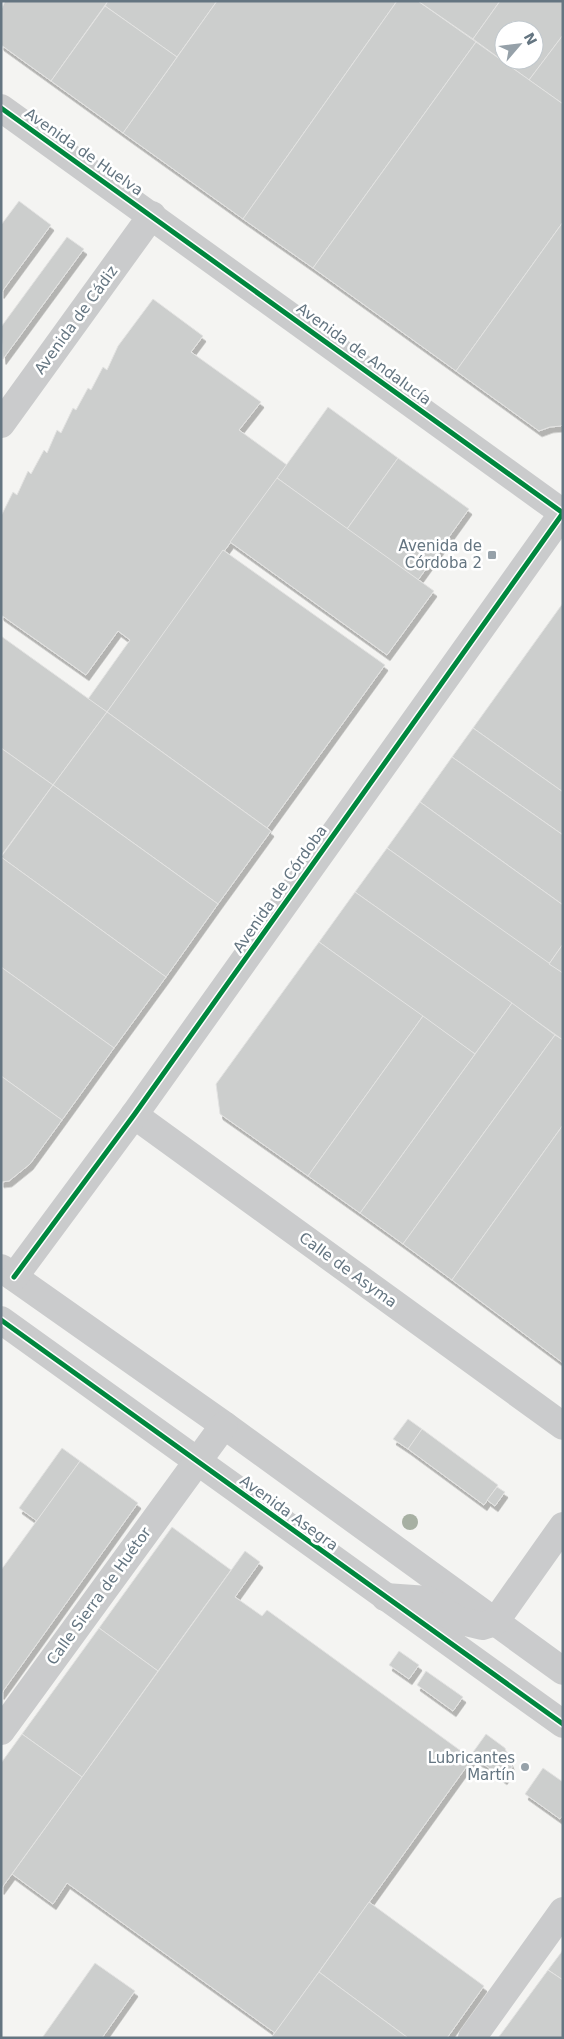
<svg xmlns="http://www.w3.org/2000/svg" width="564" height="2039" viewBox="0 0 564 2039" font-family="'DejaVu Sans',sans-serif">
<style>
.building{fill:#cccecd;stroke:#e3e3e2;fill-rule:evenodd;filter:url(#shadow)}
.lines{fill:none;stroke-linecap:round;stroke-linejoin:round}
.minor{stroke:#cacbcc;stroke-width:28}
.cycleway-casing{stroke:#fff;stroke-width:8}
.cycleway{stroke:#00873e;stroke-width:5}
.tree{fill:#a7b0a3}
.poi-dot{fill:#96a1a9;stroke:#fff;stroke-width:2}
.labels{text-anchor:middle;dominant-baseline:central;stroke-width:5;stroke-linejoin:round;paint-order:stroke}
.street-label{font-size:15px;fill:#647581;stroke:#fff}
.poi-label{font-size:15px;fill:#647581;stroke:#fff;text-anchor:end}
</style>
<defs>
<filter id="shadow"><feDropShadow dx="3" dy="5.5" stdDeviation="0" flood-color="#0004"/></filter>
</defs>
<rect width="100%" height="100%" fill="#f4f4f2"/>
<g class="building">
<path d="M 5,1 L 108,1 L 51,81 L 1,45 L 1,10 Z"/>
<path d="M 108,1 L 217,1 L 177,57 L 105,6 Z"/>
<path d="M 217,1 L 397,1 L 243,219 L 123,133 Z"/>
<path d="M 397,1 L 418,1 L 476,42 L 313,268 L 243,219 Z"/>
<path d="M 418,1 L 500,1 L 473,39 Z"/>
<path d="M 500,1 L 563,1 L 563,35 L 529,80 L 473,39 ZM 504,30 L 534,30 L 534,60 L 504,60 Z"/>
<path d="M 105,6 L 177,57 L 123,133 L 51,81 Z"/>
<path d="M 563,35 L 563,104 L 529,80 Z"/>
<path d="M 476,42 L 563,104 L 563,222 L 456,371 L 313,268 Z"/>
<path d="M 19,201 L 51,225 L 1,293 L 1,225 Z"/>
<path d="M 563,222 L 563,424 L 561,426 L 550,427 L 539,431 L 456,371 Z"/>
<path d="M 67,237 L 84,249 L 3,359 L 1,327 Z"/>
<path d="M 153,299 L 203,336 L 191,352 L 261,402 L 239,430 L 287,465 L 107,712 L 88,699 L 130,640 L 118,631 L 86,675 L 1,615 L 1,516 L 13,492 L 17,495 L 28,471 L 31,474 L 44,450 L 47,453 L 57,430 L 61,433 L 73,408 L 76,410 L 88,388 L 91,390 L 103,367 L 107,370 L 118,346 Z"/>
<path d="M 328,407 L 398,458 L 347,529 L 277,478 Z"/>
<path d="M 398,458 L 469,509 L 418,580 L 347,529 Z"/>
<path d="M 277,478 L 434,591 L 387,655 L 230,542 Z"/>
<path d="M 223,550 L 385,665 L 267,828 L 107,712 Z"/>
<path d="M 563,603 L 563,792 L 473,728 Z"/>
<path d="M 1,636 L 107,712 L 53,785 L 1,748 Z"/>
<path d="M 107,712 L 271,831 L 218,904 L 53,785 Z"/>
<path d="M 473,728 L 563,792 L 563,835 L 452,757 Z"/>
<path d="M 1,748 L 53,785 L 1,856 Z"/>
<path d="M 452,757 L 563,835 L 563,905 L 420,802 Z"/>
<path d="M 53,785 L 218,904 L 166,977 L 1,857 Z"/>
<path d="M 420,802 L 563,905 L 563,944 L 549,964 L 387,848 Z"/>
<path d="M 387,848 L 563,973 L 563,1040 L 355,892 Z"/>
<path d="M 1,857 L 166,977 L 114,1048 L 1,967 Z"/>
<path d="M 355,892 L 512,1003 L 475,1054 L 319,942 Z"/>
<path d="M 319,942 L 423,1016 L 308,1176 L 220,1114 L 216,1084 Z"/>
<path d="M 563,944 L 563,973 L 549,964 Z"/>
<path d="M 1,967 L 114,1048 L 62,1120 L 1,1076 Z"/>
<path d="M 512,1003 L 555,1035 L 403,1244 L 360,1213 Z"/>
<path d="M 423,1016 L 475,1054 L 360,1213 L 308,1176 Z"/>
<path d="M 555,1035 L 563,1040 L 563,1125 L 452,1280 L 403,1244 Z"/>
<path d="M 1,1076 L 62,1120 L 30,1164 L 9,1181 L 1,1182 Z"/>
<path d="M 563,1125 L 563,1363 L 452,1280 Z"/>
<path d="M 408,1419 L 422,1429 L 408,1449 L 393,1439 Z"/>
<path d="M 422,1429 L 498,1485 L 484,1505 L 408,1449 Z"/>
<path d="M 62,1448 L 80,1461 L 37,1521 L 19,1508 Z"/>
<path d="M 80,1461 L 138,1503 L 1,1694 L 1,1570 Z"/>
<path d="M 497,1487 L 505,1492 L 495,1506 L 487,1500 Z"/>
<path d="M 172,1527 L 231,1570 L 158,1671 L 99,1628 Z"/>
<path d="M 245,1551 L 260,1562 L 235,1597 L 262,1616 L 267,1610 L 472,1759 L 275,2033 L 67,1883 L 53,1904 L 12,1874 Z"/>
<path d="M 99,1628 L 158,1671 L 82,1777 L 22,1734 Z"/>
<path d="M 399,1651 L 419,1665 L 409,1679 L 389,1665 Z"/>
<path d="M 426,1671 L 463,1697 L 453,1711 L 417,1685 Z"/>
<path d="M 22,1734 L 82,1777 L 1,1889 L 1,1763 Z"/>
<path d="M 486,1734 L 505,1748 L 512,1767 L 504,1779 L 471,1755 Z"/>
<path d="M 543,1768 L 563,1782 L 563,1815 L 560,1819 L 525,1794 Z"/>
<path d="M 369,1902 L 484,1986 L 447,2038 L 408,2038 L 319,1972 Z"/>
<path d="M 563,1950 L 563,1980 L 548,1970 Z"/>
<path d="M 95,1963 L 135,1991 L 102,2038 L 42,2038 Z"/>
<path d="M 548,1970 L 563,1980 L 563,2038 L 498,2038 Z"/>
<path d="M 319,1972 L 408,2038 L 271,2038 Z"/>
</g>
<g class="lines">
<g class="minor">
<path d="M 1,108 L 563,513"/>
<path d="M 1,424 L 152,215"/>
<path d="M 134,1115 L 563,1426"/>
<path d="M 1,1268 L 224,1425 L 563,1671"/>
<path d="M 14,1277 L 134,1115 L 563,513"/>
<path d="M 1,1320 L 563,1724"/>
<path d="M 385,1597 L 428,1600 L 457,1620 L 482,1626 L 495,1622 L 563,1526"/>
<path d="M 1,1731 L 224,1425"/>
<path d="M 472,2038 L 563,1911"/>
</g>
<defs>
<g id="cycleway">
<path d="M 1,108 L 563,513"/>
<path d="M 14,1277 L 134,1115 L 563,513"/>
<path d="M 1,1320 L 563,1724"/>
</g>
</defs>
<use href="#cycleway" class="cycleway-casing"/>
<use href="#cycleway" class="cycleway"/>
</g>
<circle class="tree" cx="410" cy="1522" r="8"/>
<g class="poi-dot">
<rect x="487" y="550" width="10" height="10" rx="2.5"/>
<circle cx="525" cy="1767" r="5"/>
</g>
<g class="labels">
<g class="street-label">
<text transform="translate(84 152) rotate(35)">Avenida de Huelva</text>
<text transform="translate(76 320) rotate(-54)">Avenida de Cádiz</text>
<text transform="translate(364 354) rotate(36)">Avenida de Andalucía</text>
<text transform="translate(280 889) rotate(-55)">Avenida de Córdoba</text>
<text transform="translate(348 1270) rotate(36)">Calle de Asyma</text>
<text transform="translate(289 1513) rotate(36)">Avenida Asegra</text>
<text transform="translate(99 1596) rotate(-54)">Calle Sierra de Huétor</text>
</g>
<g class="poi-label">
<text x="482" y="546">Avenida de<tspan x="482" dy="17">Córdoba 2</tspan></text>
<text x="515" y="1758">Lubricantes<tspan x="515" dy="17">Martín</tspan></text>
</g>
</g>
<rect width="564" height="2039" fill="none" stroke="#647581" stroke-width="5"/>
<g transform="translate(519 45) rotate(62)"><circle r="24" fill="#ffffff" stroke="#c1c8cd"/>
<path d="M0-4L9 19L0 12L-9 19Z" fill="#96a1a9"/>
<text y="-8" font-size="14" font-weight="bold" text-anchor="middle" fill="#647581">N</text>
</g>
</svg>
